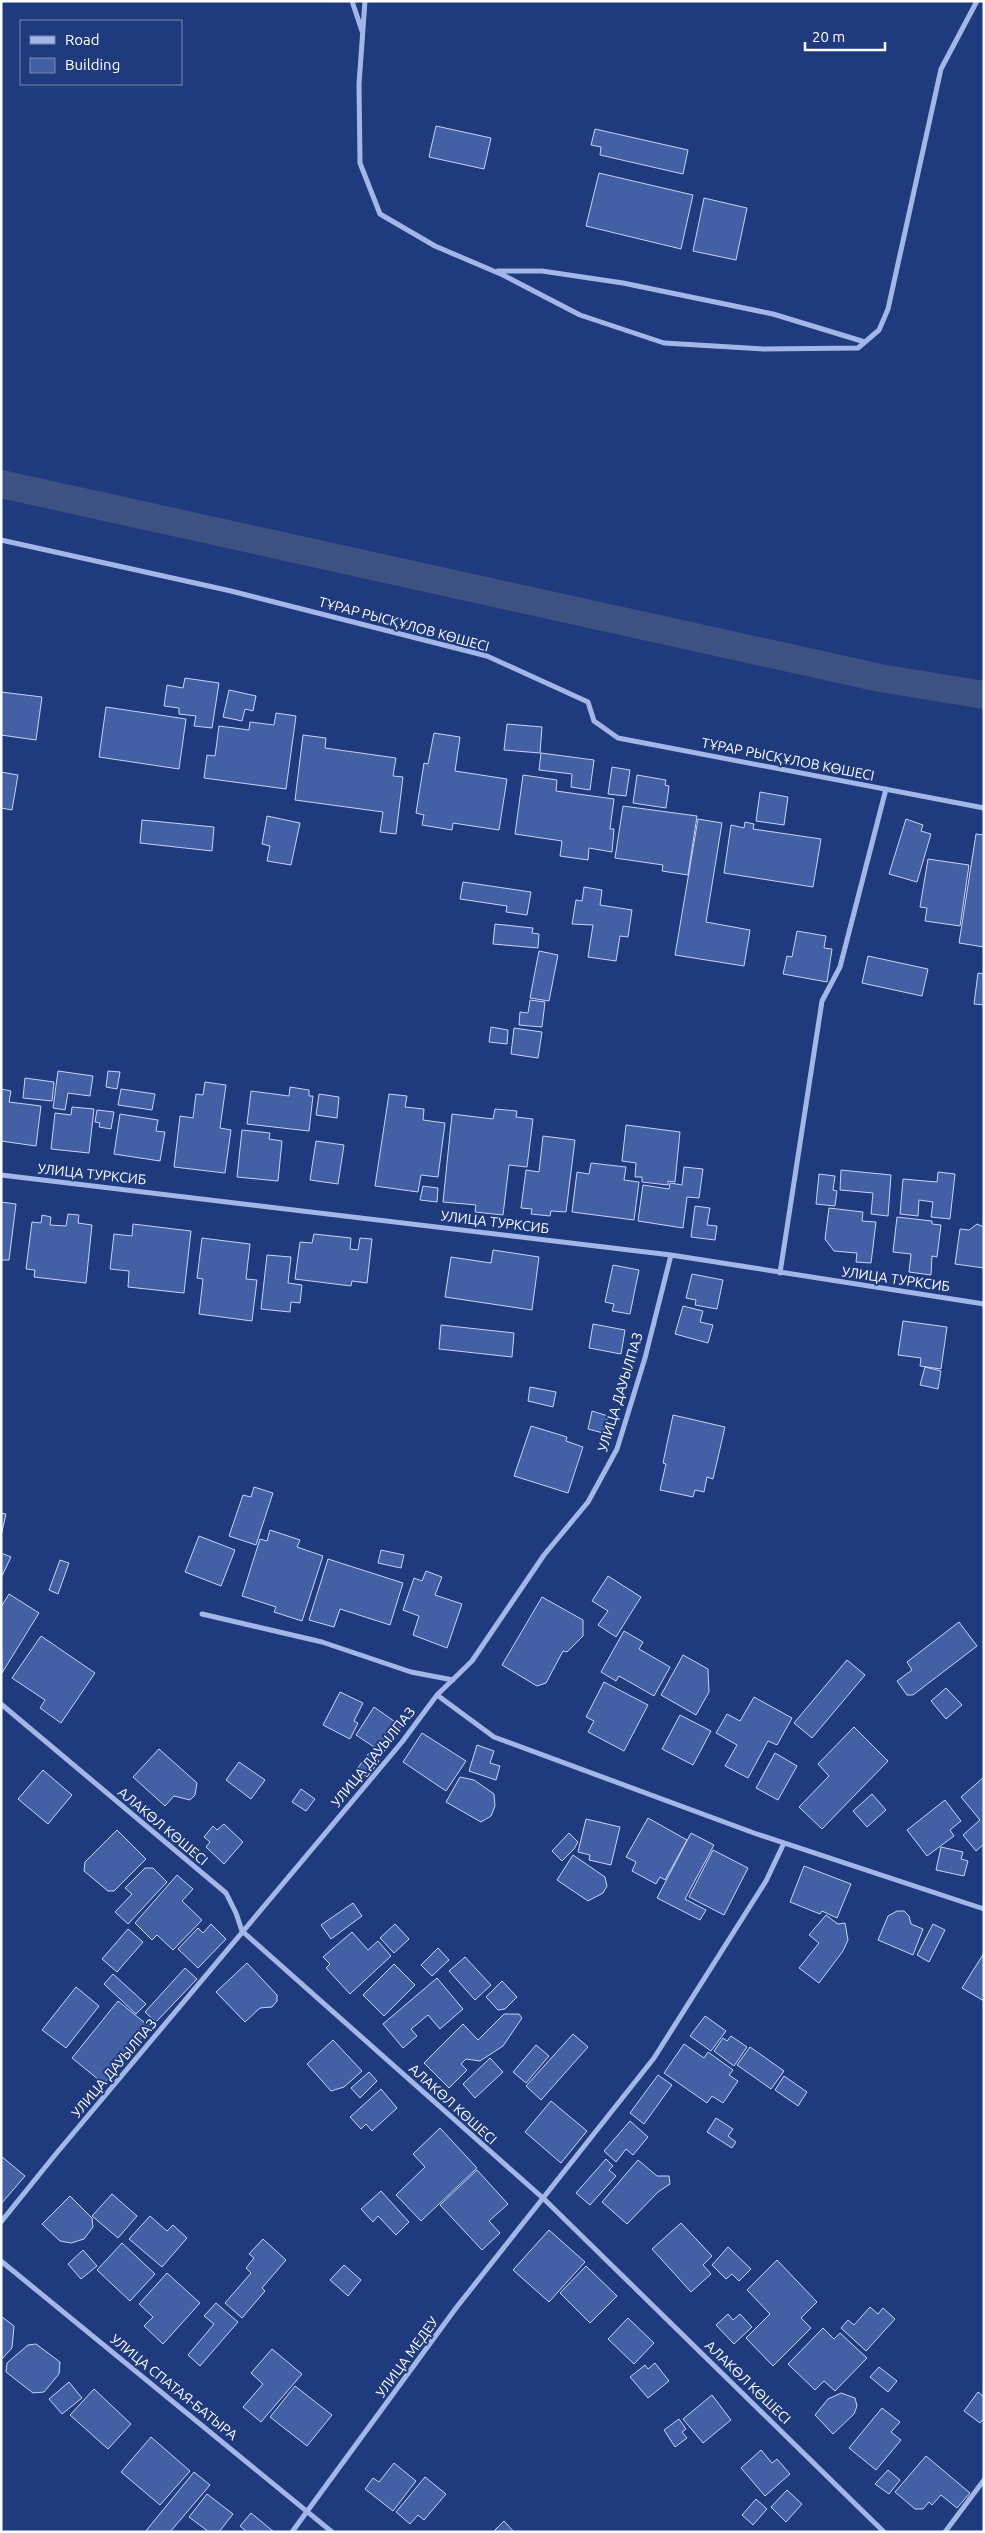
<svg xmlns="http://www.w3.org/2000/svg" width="985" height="2533" viewBox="0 0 985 2533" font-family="Ubuntu,sans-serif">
	<rect width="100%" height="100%" fill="#1f3a7d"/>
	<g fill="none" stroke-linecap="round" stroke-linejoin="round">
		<path stroke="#3d5183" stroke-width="28" d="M1,484L880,678L984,695"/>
	</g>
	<path fill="#4460a5" stroke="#c6d4f6" d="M436,126L491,138L484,169L429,157Z
		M595,129L688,150L683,174L600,155L601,147L591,145Z
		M599,173L693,195L681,249L586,226Z
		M704,198L747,208L736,260L693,251Z
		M185,678L219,683L212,728L194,726L196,716L179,714V708L164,706L167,685L183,688Z
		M229,690L256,696L253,711L245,709L242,721L223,717Z
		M1,692L42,697L36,740L1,735Z
		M106,707L186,719L179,769L99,757Z
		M276,713L296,716L286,789L204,778L207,755L215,756L219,726L249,730L250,722L274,725Z
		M507,724L542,727L540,753L504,750Z
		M434,733L460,737L455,771L507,779L499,830L453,823L452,830L422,825L424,815L416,813L424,763L428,764Z
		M303,735L326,738L325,748L396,758L393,776L403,777L396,834L380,832L383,812L295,800Z
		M541,753L594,760L590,790L571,787L572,774L539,770Z
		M612,767L630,770L626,796L608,794Z
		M1,772L18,775L12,810L1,808Z
		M523,775L557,780L556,791L614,799L610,829H614L612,852L589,848L588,860L560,856L562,841L515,834Z
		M637,775L666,780L665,785L669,786L666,808L633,803Z
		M760,792L788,797L784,825L756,821Z
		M623,806L697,816L688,875L662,871L663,865L615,858Z
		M267,816L300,823L291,865L267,861L270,846L262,844Z
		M698,819L722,823L706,922L750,930L744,966L675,955Z
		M906,819L923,825L921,831L931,834L917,882L889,874Z
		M142,820L214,827L212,851L140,843Z
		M745,822L754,824L753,829L821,839L813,887L724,873L731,825L744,828Z
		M976,834L984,835V947L959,943Z
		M928,859L969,865L960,926L925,921L927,908L920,907Z
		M463,882L531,892L527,915L506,912L507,906L460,899Z
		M584,887L602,890L600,905L632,910L628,937L620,936L616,961L588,957L593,925L572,924L576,900L582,901Z
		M495,924L533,928L532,933L539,934L538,948L493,944Z
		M797,931L826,936L824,948L832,949L827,982L783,974L787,956L792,957Z
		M539,951L558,955L549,1001L530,998Z
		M868,956L928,969L922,996L862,983Z
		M978,973L984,974V1005L974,1004Z
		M530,1000L545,1002L542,1027L519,1025L520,1012L528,1013Z
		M491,1027L508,1030L507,1044L489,1042Z
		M514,1028L542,1032L538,1058L511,1054Z
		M58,1071L93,1076L90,1096L68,1093L65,1110L53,1108Z
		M108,1071L120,1072L117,1089L106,1087Z
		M25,1078L54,1082L52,1101L23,1098Z
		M205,1082L226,1085L220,1128L231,1130L225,1173L174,1167L180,1116L193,1118L196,1094L203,1095Z
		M290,1087L309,1090V1096H313L309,1131L247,1124L251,1091L289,1096Z
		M1,1089L11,1091L9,1102L41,1106L36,1146L1,1141Z
		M121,1089L155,1094L152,1110L118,1105Z
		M319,1094L339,1097L337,1118L316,1115Z
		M389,1094L407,1096L405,1107L424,1109L423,1120L445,1123L438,1177L421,1175L418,1192L375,1186Z
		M72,1107L94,1109L89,1153L51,1149L55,1113L71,1115Z
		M495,1109L517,1111L516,1117L533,1119L527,1167L509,1165L503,1215L475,1212L476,1205L443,1202L452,1114L493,1119Z
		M97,1110L114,1112L111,1129L99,1127L100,1123L95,1122Z
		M120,1114L158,1120L156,1131L165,1132L160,1161L114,1154Z
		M626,1125L680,1132L675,1182L668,1181V1185L642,1182V1177H635L636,1163L622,1161Z
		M242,1130L270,1133L269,1139L282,1141L278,1181L237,1177Z
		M543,1136L575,1140L566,1212L551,1211L550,1216L531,1214L532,1209L521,1208L526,1170L539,1172Z
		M316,1141L344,1145L338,1184L310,1180Z
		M591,1163L626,1167L624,1180L639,1182L634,1220L572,1212L577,1172L589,1174Z
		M684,1167L703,1169L699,1198L687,1197L683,1228L638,1221L643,1185L669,1189L670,1183L682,1185Z
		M841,1170L891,1175L888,1216L871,1214L873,1193L840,1190Z
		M938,1172L955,1174L950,1219L931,1217L933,1202L919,1200L918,1216L900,1214L903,1179L937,1182Z
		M819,1174L835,1176L833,1190L837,1191L835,1206L816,1204Z
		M423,1186L438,1188L437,1202L420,1200Z
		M1,1202L16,1204L9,1260H1Z
		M695,1206L710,1208L707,1225L717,1226L715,1240L691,1237Z
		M829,1208L863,1212L862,1221L876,1222L871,1263L856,1262L857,1253L834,1251L825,1239Z
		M68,1214L79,1215L78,1223L92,1225L86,1283L34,1277L35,1270L26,1269L32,1222L41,1223L42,1215L51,1217L50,1225L66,1226Z
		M897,1217L932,1221V1224L941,1225L937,1257L932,1256L931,1275L909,1272L911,1254L893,1252Z
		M133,1224L191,1231L184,1293L128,1287L129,1271L110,1269L114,1234L132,1236Z
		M977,1224L984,1227V1268L955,1264L960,1229L969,1230Z
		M314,1234L351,1238L350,1249L358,1250L360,1238L372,1239L367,1283L352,1281L351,1286L295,1279L300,1242L312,1243Z
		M202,1238L250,1244L246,1279L257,1280L252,1321L199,1314L203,1279L197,1278Z
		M493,1250L539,1257L532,1310L445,1297L451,1257L491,1263Z
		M267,1255L291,1257L288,1283L302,1285L300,1303L291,1302L290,1312L261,1309Z
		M613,1265L639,1270L630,1314L612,1311L614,1304L605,1302Z
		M692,1274L723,1280L717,1309L695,1305L696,1300L686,1298Z
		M683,1306L703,1311L700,1322L713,1325L708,1343L675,1334Z
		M903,1321L947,1327L941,1369L920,1366L921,1358L898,1355Z
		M593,1324L625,1330L621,1354L589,1348Z
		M441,1325L514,1333L512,1357L439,1349Z
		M925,1367L941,1371L938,1389L920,1385Z
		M530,1387L556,1392L553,1407L528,1401Z
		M592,1411L608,1416L603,1433L588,1429Z
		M673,1415L725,1427L713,1479L707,1477L704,1492L695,1490L693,1497L660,1490L666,1464L663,1463Z
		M531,1426L567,1437L566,1441L583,1447L568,1493L514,1476Z
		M254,1487L273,1493L256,1545L229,1536L243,1495L251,1497Z
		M1,1513L6,1514L1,1536Z
		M270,1530L300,1540L297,1547L323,1556L302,1621L274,1612L276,1607L242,1596L260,1539L267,1541Z
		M199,1536L235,1550L221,1586L185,1572Z
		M381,1550L404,1555L401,1568L378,1563Z
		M1,1553L11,1557L1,1578Z
		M328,1559L403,1583L390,1625L340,1609L334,1627L309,1620Z
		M60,1560L69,1563L58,1594L49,1590Z
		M426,1571L442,1577L435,1595L462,1604L447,1648L413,1635L419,1616L403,1610L414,1578L422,1581Z
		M608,1576L641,1597L616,1637L598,1625L608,1611L592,1601Z
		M9,1594L39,1613L2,1673L1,1607Z
		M542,1597L583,1620V1636L567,1652L563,1651L546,1683L537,1686L502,1665Z
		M959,1622L977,1646L913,1695H907L897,1681L912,1670L907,1662Z
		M624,1631L643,1642L639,1649L670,1667L654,1696L619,1676L616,1681L601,1672Z
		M41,1636L95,1673L61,1723L40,1708L45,1700L12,1678Z
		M683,1655L708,1669L709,1692L696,1715L661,1695Z
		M847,1660L865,1675L812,1738L794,1723Z
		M604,1682L648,1705L624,1751L588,1732L594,1721L586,1717Z
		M946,1688L962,1705L946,1719L931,1701Z
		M340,1692L363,1703L354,1721L358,1723L350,1739L323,1725Z
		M754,1697L792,1718L777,1745L768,1741L748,1778L725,1766L737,1745L716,1733L727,1714L740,1721Z
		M374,1707L401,1726L383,1753L356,1735Z
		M680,1715L711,1731L693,1765L662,1749Z
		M854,1727L888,1761L822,1829L799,1807L829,1776L818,1764Z
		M422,1733L466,1761L446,1791L403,1762Z
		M477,1745L494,1751L490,1763L500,1766L496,1780L469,1771Z
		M159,1749L197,1783L195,1795L190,1800L174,1796L165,1806L133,1777Z
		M369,1753L379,1761L367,1777L357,1769Z
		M775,1753L797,1766L778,1800L756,1788Z
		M239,1762L265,1780L251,1799L226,1780Z
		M43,1770L72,1795L48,1824L18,1799Z
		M460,1777L474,1780L494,1794L495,1806L491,1816L481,1822L446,1802Z
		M984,1777V1844L976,1851L963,1835L980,1820L961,1797Z
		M301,1789L315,1799L306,1811L292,1802Z
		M872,1794L886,1810L867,1827L853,1811Z
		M945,1800L961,1821L950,1830L954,1836L927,1856L907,1830Z
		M648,1818L687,1840L665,1880L660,1877L656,1884L632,1871L636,1862L626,1857Z
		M586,1819L620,1827L611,1865L589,1860L590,1855L578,1852Z
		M224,1824L243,1842L224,1864L206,1847L210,1842L204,1837L213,1826L217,1830Z
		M117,1830L146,1859L114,1891H108L84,1871L85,1862Z
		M569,1833L578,1842L574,1849L562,1861L552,1851Z
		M691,1833L714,1845L685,1899L706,1910L700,1920L657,1898Z
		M941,1847L963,1852L961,1859L968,1861L964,1876L936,1870Z
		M713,1850L748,1868L724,1915L689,1897Z
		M573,1855L605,1877L607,1886L603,1893L588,1901L557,1880Z
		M804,1866L851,1884L837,1918L822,1911L820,1914L790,1902Z
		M145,1868H153L167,1882L128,1924L115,1912L132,1894L125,1888Z
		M177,1875L193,1889L182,1901L202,1920L173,1950L157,1935L152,1940L135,1923Z
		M353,1903L362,1916L331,1939L321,1925Z
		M897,1911H904L909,1916L911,1924L923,1929L913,1955L878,1940L888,1916Z
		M826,1915L838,1924L845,1923L848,1940L843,1951L819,1983L799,1968L819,1943L809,1935Z
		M211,1924L226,1939L198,1968L178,1949L198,1928L203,1933Z
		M395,1924L409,1939L394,1953L380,1938Z
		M933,1924L945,1930L929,1962L917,1955Z
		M128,1929L143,1942L117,1972L102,1959Z
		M352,1932L368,1950L378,1941L391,1956L350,1994L326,1968L330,1964L323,1957Z
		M438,1948L449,1960L432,1976L421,1965Z
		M984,1953V2001L962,1988Z
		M465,1957L491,1985L475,2000L449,1971Z
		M247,1963L277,1995V2001L272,2007L260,2008L245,2022L216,1992Z
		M394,1964L415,1985L384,2016L363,1995Z
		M185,1968L197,1979L156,2022L145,2012Z
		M113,1974L146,2004L136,2014L104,1984Z
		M437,1978L463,2009L440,2029L428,2015L411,2029L417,2036L403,2048L383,2024Z
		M502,1981L517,1997L505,2009L498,2010L486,1997Z
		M76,1987L99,2006L66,2048L42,2030Z
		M118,2001L150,2027L104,2084L72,2058Z
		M504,2014H519L522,2018L503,2046L480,2061L466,2059L461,2064L467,2070L449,2088L424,2063L463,2024L478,2040Z
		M705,2016L726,2031L711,2051L690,2036Z
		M573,2034L588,2047L541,2100L526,2086Z
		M731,2036L747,2047L734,2066L714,2051L723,2038L727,2041Z
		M333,2040L362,2071L344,2087L331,2091L307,2064Z
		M684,2044L704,2058L708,2052L733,2070L729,2075L738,2081L723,2103L712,2096L707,2103L664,2073Z
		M536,2045L549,2056L526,2083L513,2072Z
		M750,2047L784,2071L771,2089L737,2065Z
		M490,2058L503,2072L475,2098L463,2084Z
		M369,2072L377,2081L360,2098L351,2088Z
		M658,2075L672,2085L644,2124L630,2113Z
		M784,2076L807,2092L798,2106L775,2090Z
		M381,2089L397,2108L372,2131L366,2124L361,2129L350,2117Z
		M551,2101L587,2131L561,2163L525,2132Z
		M716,2118L733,2129L728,2136L736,2142L732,2148L707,2132Z
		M630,2121L648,2137L633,2155L626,2149L616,2162L604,2151Z
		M440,2128L477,2168L421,2221L396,2195L425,2167L413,2154Z
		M1,2156L25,2176L1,2204Z
		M606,2159L613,2166L609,2170L616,2176L590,2205L576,2193Z
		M638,2160L657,2176H669L670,2184L658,2192L627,2224L602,2202Z
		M477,2170L508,2204L489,2221L500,2233L482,2250L440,2205Z
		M381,2191L409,2222L396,2235L378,2216L373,2222L361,2209Z
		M112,2194L137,2216L118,2238L92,2216Z
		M70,2196L92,2218L93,2227L84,2239L71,2243L60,2241L42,2224Z
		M150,2216L167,2231L173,2225L187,2238L162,2267L129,2239Z
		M681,2223L712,2256L703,2265L711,2274L691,2292L652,2249Z
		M549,2230L585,2262L549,2302L513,2270Z
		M263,2239L286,2260L262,2288L265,2291L242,2318L225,2303L251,2273L246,2268L254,2258L249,2254Z
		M122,2243L155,2274L130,2301L97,2270Z
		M728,2247L751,2269L739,2281L732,2274L726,2279L712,2265Z
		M83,2250L97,2266L81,2279L68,2264Z
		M777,2260L817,2302L801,2318L811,2328L773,2366L746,2338L770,2314L747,2290Z
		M344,2265L361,2280L348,2296L330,2280Z
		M586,2266L617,2296L590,2323L560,2293Z
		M167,2273L200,2303L163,2344L144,2326L153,2317L139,2304Z
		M216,2303L238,2322L200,2366L188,2355L214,2324L204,2316Z
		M870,2307L878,2314L883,2308L895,2319L866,2351L841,2328L848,2320L854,2325Z
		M728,2314L733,2320L740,2314L752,2327L734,2344L716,2325Z
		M1,2316L14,2326L12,2348L1,2360Z
		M628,2318L654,2343L634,2364L608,2339Z
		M823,2328L834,2339L840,2333L867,2358L835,2391L824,2381L815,2390L788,2364Z
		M36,2344L60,2362L59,2374L44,2392L33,2393L6,2372L7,2363L28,2345Z
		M272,2349L302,2374L261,2422L243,2407L263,2384L251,2373Z
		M655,2363L669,2381L648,2398L630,2377L645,2365L648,2369Z
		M879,2367L897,2381L888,2392L870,2377Z
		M69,2382L82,2398L62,2414L49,2399Z
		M295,2386L332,2415L307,2446L270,2417Z
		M94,2389L131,2424L108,2449L70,2415Z
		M978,2392L984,2397V2418L980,2423L964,2411Z
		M841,2393L855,2398L857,2406L854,2414L833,2434L815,2415L828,2399Z
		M712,2395L731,2420L703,2443L683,2419Z
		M882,2408L900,2422L891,2432L901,2440L876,2470L849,2448Z
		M679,2419L686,2429L682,2432L687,2438L675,2447L664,2430Z
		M151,2437L190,2471L160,2505L121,2472Z
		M761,2450L772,2463L777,2459L790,2474L765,2496L741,2468Z
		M926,2456L970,2493L957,2508L941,2495L932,2505L929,2502L923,2509H915L895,2492Z
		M394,2463L416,2481L393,2511L365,2489L373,2478L379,2482Z
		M888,2470L900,2480L889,2494L875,2484Z
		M194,2472L210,2485L170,2532H145Z
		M425,2477L446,2494L424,2520L418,2515L410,2524L396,2512Z
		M787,2490L802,2504L786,2522L771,2507Z
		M207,2494L233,2514L219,2532H209L189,2517Z
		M756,2499L767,2509L753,2525L742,2515Z
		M251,2513L274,2532H247L240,2526Z
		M504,2521L514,2532H493Z"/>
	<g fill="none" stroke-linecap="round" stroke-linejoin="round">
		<path stroke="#a2b7e7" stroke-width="5" d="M352,1L362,31
			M365,1L359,84L360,163L380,214L435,246L503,275L580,315L664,343L764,349L858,348L879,330L888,309L941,69L977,1
			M498,271H542L623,283L773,314L865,342
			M1,540L231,591L487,656L588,702L594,721L618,738L984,808
			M1,1175L671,1255L984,1304
			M780,1273L822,1001L840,967L886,789
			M202,1614L322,1642L411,1672L453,1680
			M437,1695L494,1737L754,1833L984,1909
			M1,1704L226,1893L236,1913L242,1931L544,2199L884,2532
			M1,2222L55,2155L402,1742L437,1695L472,1661L544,1555L588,1502L617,1449L645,1358L671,1255
			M1,2261L332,2532
			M292,2532L456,2308L654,2058L766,1881L784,1843
			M945,2532L984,2480"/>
	</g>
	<g text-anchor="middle" stroke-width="4" stroke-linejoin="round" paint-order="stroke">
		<g font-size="14" fill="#fff" stroke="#1f3a7d">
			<text transform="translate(404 624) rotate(15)" y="5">ТҰРАР РЫСҚҰЛОВ КӨШЕСІ</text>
			<text transform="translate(788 759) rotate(11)" y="5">ТҰРАР РЫСҚҰЛОВ КӨШЕСІ</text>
			<text transform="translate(92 1174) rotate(6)" y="5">УЛИЦА ТУРКСИБ</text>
			<text transform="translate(495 1222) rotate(7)" y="5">УЛИЦА ТУРКСИБ</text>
			<text transform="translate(896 1279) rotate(8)" y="5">УЛИЦА ТУРКСИБ</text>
			<text transform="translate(620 1392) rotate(-73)" y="5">УЛИЦА ДАУЫЛПАЗ</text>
			<text transform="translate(373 1757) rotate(-51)" y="5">УЛИЦА ДАУЫЛПАЗ</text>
			<text transform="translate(163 1826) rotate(40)" y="5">АЛАКӨЛ КӨШЕСІ</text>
			<text transform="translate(114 2068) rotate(-50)" y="5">УЛИЦА ДАУЫЛПАЗ</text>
			<text transform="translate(453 2104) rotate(42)" y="5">АЛАКӨЛ КӨШЕСІ</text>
			<text transform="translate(407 2357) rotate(-54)" y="5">УЛИЦА МЕДЕУ</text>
			<text transform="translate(748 2382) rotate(44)" y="5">АЛАКӨЛ КӨШЕСІ</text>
			<text transform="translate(174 2387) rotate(39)" y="5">УЛИЦА СПАТАЯ-БАТЫРА</text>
		</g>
	</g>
	<rect width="985" height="2533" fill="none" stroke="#ffffff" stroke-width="5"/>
	<rect x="20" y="20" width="162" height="65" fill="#1f3a7d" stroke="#7989b1"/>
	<rect x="30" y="36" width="25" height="8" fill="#a2b7e7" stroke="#7989b1"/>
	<text x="65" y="45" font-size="15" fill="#ffffff">Road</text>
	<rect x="30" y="58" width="25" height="15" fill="#4460a5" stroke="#7989b1"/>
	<text x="65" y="70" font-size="15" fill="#ffffff">Building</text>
	<path d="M805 42v8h80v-8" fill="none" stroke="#ffffff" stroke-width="2.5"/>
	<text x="812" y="42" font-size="15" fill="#ffffff" stroke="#1f3a7d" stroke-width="4" paint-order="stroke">20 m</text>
</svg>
